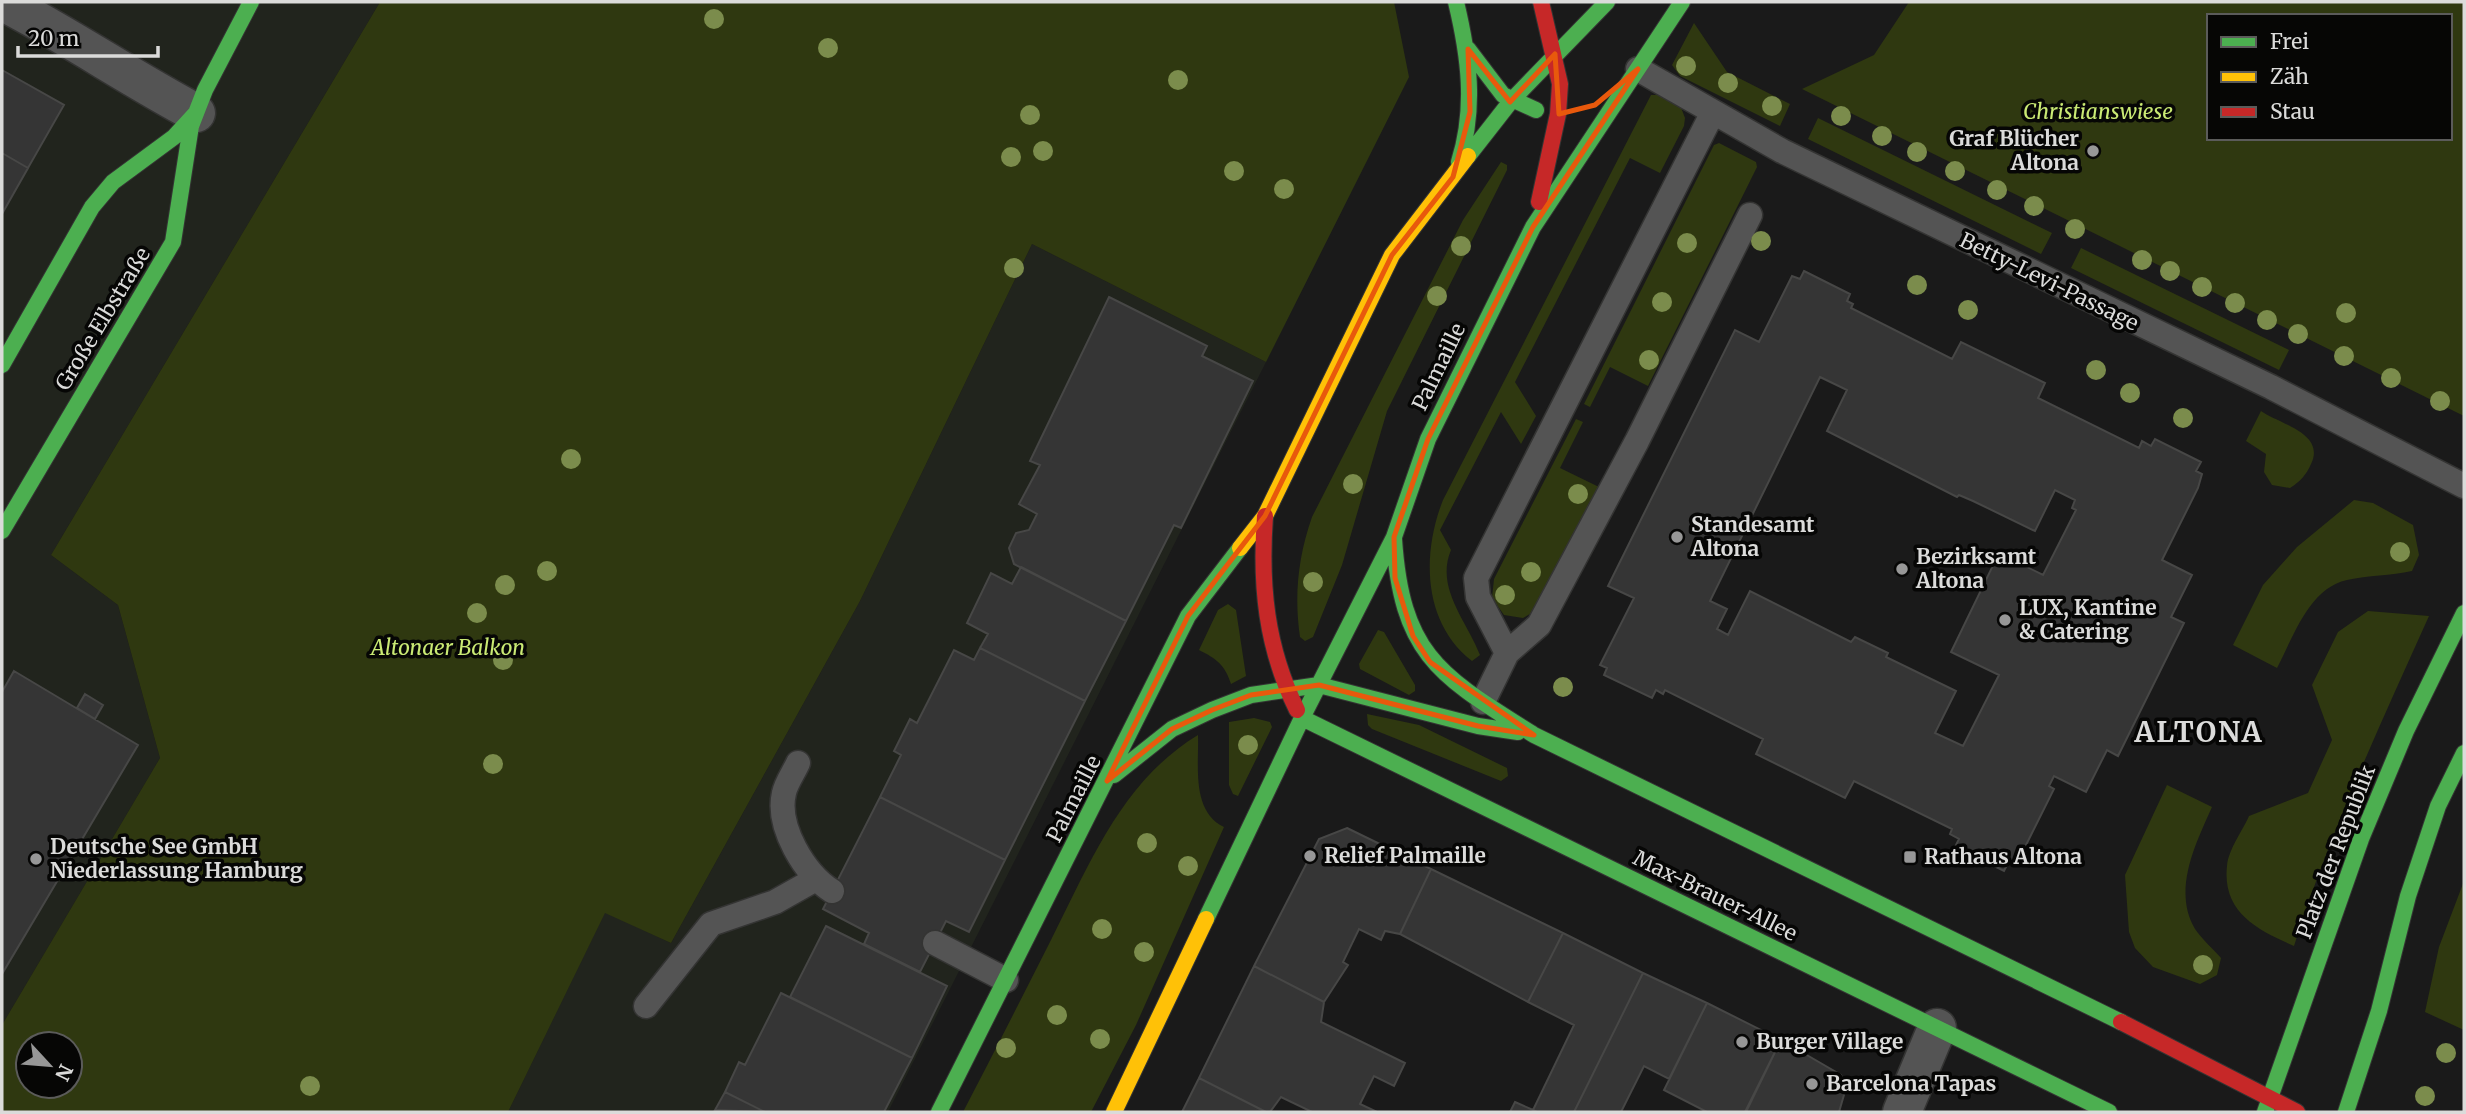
<svg xmlns="http://www.w3.org/2000/svg" width="2466" height="1114" viewBox="0 0 2466 1114" font-family="Merriweather,serif">
	<rect width="100%" height="100%" fill="#1a1a1a"/>
	<path fill="#21241d" d="M2,2H380L51,555L118,605L160,758L2,1025Z
		M1032,244L1266,362L888,1112H508L605,912L671,943L860,601Z"/>
	<path fill="#2f3810" fill-rule="evenodd" d="M380,2H1394L1409,77L1266,362L1032,244L860,601L671,943L605,913L508,1112H2V1025L160,758L118,605L51,555ZM28,1044H70V1086H28Z
		M1909,2H2464V416L1802,89L1874,55ZM2209,16H2450V138H2209Z
		M1694,23L1727,72L1790,104L1780,126L1680,76L1672,65Z
		M1651,95H1659L1680,105L1685,118L1684,126L1660,173L1630,158L1515,382L1536,416L1521,444L1501,412L1440,530L1451,550C1435,588 1467,621 1480,655L1472,661C1422,622 1422,553 1443,500Z
		M1818,118L2052,233L2041,254L1808,139Z
		M1719,143L1756,162L1757,167L1648,386L1610,367L1590,407L1584,404L1714,145Z
		M1501,162L1507,165V170L1387,411L1342,565L1313,637L1305,641L1300,637C1294,596 1298,557 1312,517L1463,220Z
		M2081,248L2289,350L2279,370L2071,268Z
		M2261,411C2279,424 2326,433 2311,464C2306,475 2301,481 2290,488L2272,485L2264,472L2266,454L2246,441Z
		M1576,419L1583,422L1560,468L1599,487L1533,612L1523,618L1504,615L1492,598L1494,579Z
		M2354,500L2373,503L2413,525L2419,555L2412,571C2391,576 2368,575 2347,580C2309,588 2293,638 2277,668L2233,645L2263,585L2297,547Z
		M1228,604L1236,610L1246,676L1231,684C1225,665 1217,659 1199,650L1218,610Z
		M2368,611L2429,616C2380,725 2330,832 2294,946C2258,930 2222,913 2227,866C2228,850 2243,830 2249,816L2308,793L2332,740L2312,685L2338,632Z
		M1378,630L1384,632L1415,685V691L1409,695L1360,669L1359,664Z
		M1367,714L1419,725L1507,768L1508,776L1501,781L1372,729L1368,725Z
		M1254,718L1270,722L1272,727L1238,796L1233,794L1229,785V722Z
		M1198,735C1199,765 1191,811 1224,827L1136,1025L1091,1112H963C993,1055 1022,997 1051,940C1090,863 1122,781 1198,735Z
		M2167,785L2212,807C2196,843 2172,890 2195,929C2202,939 2213,949 2221,958L2217,975L2200,984L2153,967L2135,948L2129,932L2125,875Z
		M2464,881V1030L2425,1012L2439,947Z"/>
	<path fill="#353535" stroke="#474746" stroke-width="2" fill-rule="evenodd" d="M2,70L64,105L28,168L2,153Z
		M2,153L28,168L2,214Z
		M1804,271L1850,294L1847,301L1853,304L1851,308L1952,359L1961,342L2045,383L2038,398L2139,448L2142,441L2151,446L2155,439L2201,462L2196,471L2202,474L2198,488L2162,560L2192,575L2171,617L2184,623L2118,756L2107,750L2086,792L2054,776L2049,786L2054,789L2016,865L2009,861L2004,871L1955,847L1959,839L1950,834L1952,829L1854,781L1845,798L1756,754L1763,739L1665,690L1663,694L1656,690L1652,698L1604,675L1607,668L1600,665L1634,598L1608,586L1735,330L1759,342L1792,276L1800,279ZM1820,377L1847,390L1827,431L1957,497L1959,495L1973,501L2035,531L2055,490L2075,500L2072,508L2076,510L2043,575L1999,553L1951,652L1999,675L1963,746L1935,733L1956,691L1886,657L1888,653L1855,637L1851,642L1750,591L1728,635L1717,629L1727,609L1710,601Z
		M1109,297L1207,346L1202,356L1253,381L1181,528L1174,525L1126,621L1014,564L1009,548L1016,533L1029,530L1037,514L1019,504L1040,465L1030,461Z
		M1021,567L1126,621L1085,701L980,648L988,634L967,623L991,573L1012,584Z
		M980,648L1085,701L1005,860L880,797L901,755L894,751L910,719L917,723L954,650L974,660Z
		M14,671L138,745L2,974V692Z
		M85,694L103,705L95,719L77,708Z
		M880,797L1005,860L969,932L946,921L920,972L864,944L869,933L823,909Z
		M1347,828L1431,869L1400,934L1385,931L1381,940L1359,929L1343,962L1348,965L1324,1002L1254,966L1319,839Z
		M1431,869L1563,933L1528,1002L1400,934Z
		M826,926L947,986L912,1058L790,997Z
		M1563,933L1643,973L1574,1112H1537L1533,1110L1574,1025L1528,1002Z
		M1254,966L1324,1002L1321,1022L1405,1063L1394,1086L1374,1076L1360,1104L1377,1112H1312L1281,1097L1270,1112H1266L1199,1078Z
		M1643,973L1707,1003L1669,1079L1644,1066L1621,1112H1574Z
		M781,993L912,1058L884,1112H765L725,1092L739,1062L745,1065Z
		M1707,1003L1781,1040L1745,1112H1707L1664,1090Z
		M1781,1040L1841,1075L1846,1088L1839,1112H1746Z
		M1199,1078L1266,1112H1182Z
		M725,1092L765,1112L715,1110Z
		M1515,1102L1533,1110L1537,1112H1510Z"/>
	<g fill="none" stroke-linecap="round" stroke-linejoin="round">
		<defs>
			<path id="lane" d="M1638,69L1782,151L2271,387L2464,486
				M1507,653L1539,625L1637,441L1750,215
				M1483,702L1507,653L1478,597L1476,578L1712,114
				M798,763C794,772 786,783 784,793C776,827 805,874 832,891
				M935,943L1006,980
				M646,1006L711,924L775,902L814,880"/>
			<path id="street" d="M3,2C69,36 130,78 196,113
				M1902,1112L1937,1028"/>
			<path id="fast" d="M1456,2C1469,56 1476,108 1459,162
				M1468,49L1503,95L1536,110
				M1468,156L1511,101L1607,2
				M2,365L92,207L113,182L174,137L196,113
				M2,531L173,242L191,126L205,90L251,2
				M1394,539C1402,657 1441,676 1534,735L2121,1022
				M1302,718L2109,1112
				M1114,775L1172,729L1212,710L1251,695L1319,685L1478,726L1518,732
				M1206,919L1302,718L1394,537L1428,439L1533,227L1682,2
				M939,1112L1188,616L1240,548
				M2265,1112L2361,839L2406,731L2464,613
				M2346,1112L2379,1011L2408,896L2438,806L2464,753"/>
			<path id="slow" d="M1240,548L1265,516L1392,255L1468,156
				M1114,1112L1206,919"/>
			<path id="jam" d="M1539,202L1558,114L1560,84L1541,2
				M1265,516C1260,585 1266,647 1297,710
				M2121,1022L2297,1112"/>
		</defs>
		<use href="#lane" stroke="#343433" stroke-width="27"/>
		<use href="#street" stroke="#343433" stroke-width="41"/>
		<use href="#fast" stroke="#343433" stroke-width="18"/>
		<use href="#slow" stroke="#343433" stroke-width="18"/>
		<use href="#jam" stroke="#343433" stroke-width="18"/>
		<use href="#lane" stroke="#545454" stroke-width="24"/>
		<use href="#street" stroke="#545454" stroke-width="38"/>
		<use href="#fast" stroke="#4caf50" stroke-width="16"/>
		<use href="#slow" stroke="#ffc107" stroke-width="16"/>
		<use href="#jam" stroke="#c62828" stroke-width="16"/>
	</g>
	<g fill="#7b8c4c">
		<circle cx="714" cy="19" r="10"/>
		<circle cx="828" cy="48" r="10"/>
		<circle cx="1686" cy="66" r="10"/>
		<circle cx="1178" cy="80" r="10"/>
		<circle cx="1728" cy="83" r="10"/>
		<circle cx="1772" cy="106" r="10"/>
		<circle cx="1030" cy="115" r="10"/>
		<circle cx="1841" cy="116" r="10"/>
		<circle cx="1882" cy="136" r="10"/>
		<circle cx="1043" cy="151" r="10"/>
		<circle cx="1917" cy="152" r="10"/>
		<circle cx="1011" cy="157" r="10"/>
		<circle cx="1234" cy="171" r="10"/>
		<circle cx="1955" cy="171" r="10"/>
		<circle cx="1284" cy="189" r="10"/>
		<circle cx="1997" cy="190" r="10"/>
		<circle cx="2034" cy="206" r="10"/>
		<circle cx="2075" cy="229" r="10"/>
		<circle cx="1761" cy="241" r="10"/>
		<circle cx="1687" cy="243" r="10"/>
		<circle cx="1461" cy="246" r="10"/>
		<circle cx="2142" cy="260" r="10"/>
		<circle cx="1014" cy="268" r="10"/>
		<circle cx="2170" cy="271" r="10"/>
		<circle cx="1917" cy="285" r="10"/>
		<circle cx="2202" cy="287" r="10"/>
		<circle cx="1437" cy="296" r="10"/>
		<circle cx="1662" cy="302" r="10"/>
		<circle cx="2235" cy="303" r="10"/>
		<circle cx="1968" cy="310" r="10"/>
		<circle cx="2346" cy="313" r="10"/>
		<circle cx="2267" cy="320" r="10"/>
		<circle cx="2298" cy="334" r="10"/>
		<circle cx="2344" cy="356" r="10"/>
		<circle cx="1649" cy="360" r="10"/>
		<circle cx="2096" cy="370" r="10"/>
		<circle cx="2391" cy="378" r="10"/>
		<circle cx="2130" cy="393" r="10"/>
		<circle cx="2440" cy="401" r="10"/>
		<circle cx="2183" cy="418" r="10"/>
		<circle cx="571" cy="459" r="10"/>
		<circle cx="1353" cy="484" r="10"/>
		<circle cx="1578" cy="494" r="10"/>
		<circle cx="2400" cy="552" r="10"/>
		<circle cx="547" cy="571" r="10"/>
		<circle cx="1531" cy="572" r="10"/>
		<circle cx="1313" cy="582" r="10"/>
		<circle cx="505" cy="585" r="10"/>
		<circle cx="1505" cy="595" r="10"/>
		<circle cx="477" cy="613" r="10"/>
		<circle cx="503" cy="660" r="10"/>
		<circle cx="1563" cy="687" r="10"/>
		<circle cx="1248" cy="745" r="10"/>
		<circle cx="493" cy="764" r="10"/>
		<circle cx="1147" cy="843" r="10"/>
		<circle cx="1188" cy="866" r="10"/>
		<circle cx="1102" cy="929" r="10"/>
		<circle cx="1144" cy="952" r="10"/>
		<circle cx="2203" cy="965" r="10"/>
		<circle cx="1057" cy="1015" r="10"/>
		<circle cx="1100" cy="1039" r="10"/>
		<circle cx="1006" cy="1048" r="10"/>
		<circle cx="2446" cy="1053" r="10"/>
		<circle cx="310" cy="1086" r="10"/>
		<circle cx="2425" cy="1096" r="10"/>
	</g>
	<path fill="none" stroke="#e8590c" stroke-width="5" stroke-linejoin="round" d="M1468,49L1510,102L1555,54L1559,114L1595,105L1638,69L1533,227L1428,439L1394,537L1395,578L1413,636L1430,662L1534,735L1478,726L1319,685L1251,695L1212,710L1172,729L1107,781L1188,616L1265,516L1392,255L1453,177L1470,112Z"/>
	<g fill="#979797" stroke="#060605" stroke-width="2.5">
		<circle cx="2093" cy="151" r="7"/>
		<circle cx="1677" cy="537" r="7"/>
		<circle cx="1902" cy="569" r="7"/>
		<circle cx="2005" cy="620" r="7"/>
		<circle cx="1310" cy="856" r="7"/>
		<rect x="1903" y="850" width="14" height="14" rx="3.5"/>
		<circle cx="36" cy="859" r="7"/>
		<circle cx="1742" cy="1042" r="7"/>
		<circle cx="1812" cy="1084" r="7"/>
	</g>
	<g text-anchor="middle" stroke-width="7" stroke-linejoin="round" paint-order="stroke">
		<g font-size="21" font-style="italic" fill="#caea74" stroke="#060605">
			<text x="2098" y="119">Christianswiese</text>
			<text x="448" y="655">Altonaer Balkon</text>
		</g>
		<g font-size="21" font-weight="bold" fill="#dbdbda" stroke="#060605" text-anchor="start">
			<text x="2079" y="146" text-anchor="end">Graf Blücher<tspan x="2079" dy="24">Altona</tspan></text>
			<text x="1691" y="532">Standesamt<tspan x="1691" dy="24">Altona</tspan></text>
			<text x="1916" y="564">Bezirksamt<tspan x="1916" dy="24">Altona</tspan></text>
			<text x="2019" y="615">LUX, Kantine<tspan x="2019" dy="24">&amp; Catering</tspan></text>
			<text x="50" y="854">Deutsche See GmbH<tspan x="50" dy="24">Niederlassung Hamburg</tspan></text>
			<text x="1324" y="863">Relief Palmaille</text>
			<text x="1924" y="864">Rathaus Altona</text>
			<text x="1756" y="1049">Burger Village</text>
			<text x="1826" y="1091">Barcelona Tapas</text>
		</g>
		<g font-size="21" fill="#dbdbda" stroke="#060605">
			<text transform="translate(2049 282) rotate(26)" y="7">Betty-Levi-Passage</text>
			<text transform="translate(103 319) rotate(-59)" y="7">Große Elbstraße</text>
			<text transform="translate(1439 367) rotate(-64)" y="7">Palmaille</text>
			<text transform="translate(1074 799) rotate(-63)" y="7">Palmaille</text>
			<text transform="translate(2336 852) rotate(-69)" y="7">Platz der Republik</text>
			<text transform="translate(1715 896) rotate(26)" y="7">Max-Brauer-Allee</text>
		</g>
		<g font-size="28" font-weight="bold" letter-spacing="2" fill="#dbdbda" stroke="#060605">
			<text x="2199" y="742">ALTONA</text>
		</g>
	</g>
	<rect width="2466" height="1114" fill="none" stroke="#dbdbda" stroke-width="7"/>
	<rect x="2207" y="14" width="245" height="126" fill="#060605" stroke="#5b5b5a" stroke-width="2"/>
	<rect x="2221" y="37" width="35" height="10" fill="#4caf50" stroke="#5b5b5a" stroke-width="2"/>
	<text x="2270" y="49" font-size="21" fill="#dbdbda">Frei</text>
	<rect x="2221" y="72" width="35" height="10" fill="#ffc107" stroke="#5b5b5a" stroke-width="2"/>
	<text x="2270" y="84" font-size="21" fill="#dbdbda">Zäh</text>
	<rect x="2221" y="107" width="35" height="10" fill="#c62828" stroke="#5b5b5a" stroke-width="2"/>
	<text x="2270" y="119" font-size="21" fill="#dbdbda">Stau</text>
	<g transform="translate(49 1065) rotate(116)"><circle r="33" fill="#060605" stroke="#5b5b5a" stroke-width="2"/>
	<path d="M0-5L12 26L0 18L-12 26Z" fill="#979797"/>
	<text y="-10" font-size="19" font-weight="bold" text-anchor="middle" fill="#dbdbda">N</text>
	</g>
	<path d="M18 46v10h140v-10" fill="none" stroke="#dbdbda" stroke-width="3.5"/>
	<text x="28" y="46" font-size="21" fill="#dbdbda" stroke="#060605" stroke-width="5" paint-order="stroke">20 m</text>
</svg>
